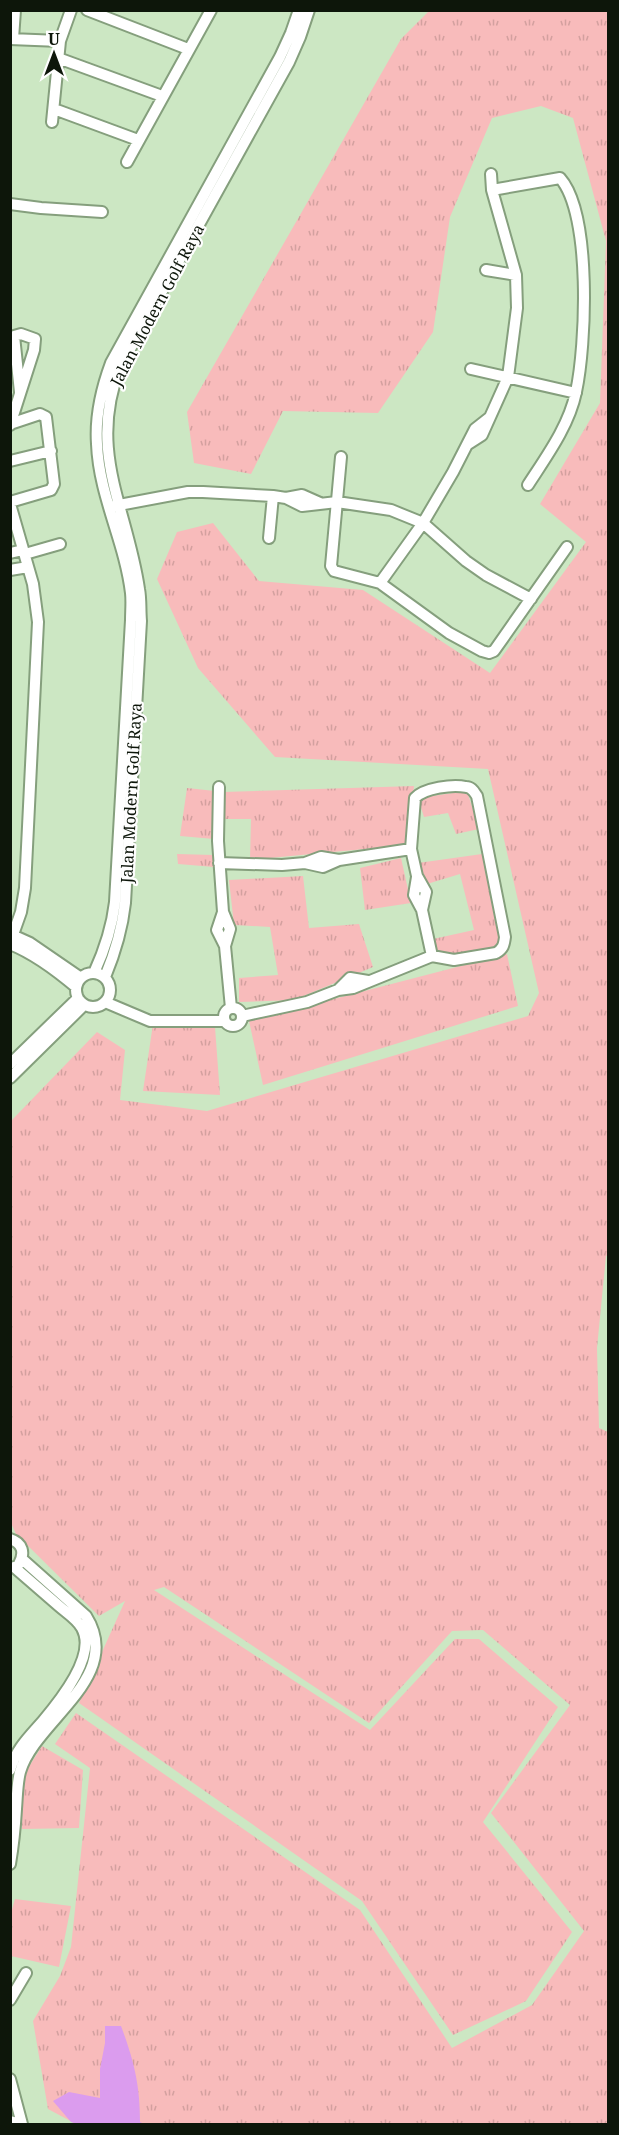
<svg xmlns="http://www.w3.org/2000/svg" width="619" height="2135" viewBox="0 0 619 2135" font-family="'Noto Serif',serif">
	<defs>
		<pattern id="grass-tufts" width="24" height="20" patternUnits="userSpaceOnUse" patternTransform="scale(1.5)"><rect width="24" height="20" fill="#f8bbbb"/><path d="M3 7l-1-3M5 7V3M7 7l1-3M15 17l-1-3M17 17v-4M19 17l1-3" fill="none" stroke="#d3a09f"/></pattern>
	</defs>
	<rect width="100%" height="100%" fill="#cce7c3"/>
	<path fill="url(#grass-tufts)" d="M429,11H608V1255L606,1256L597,1348L599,1428L608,1432V2124H76L48,2109L33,2021L60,1976L71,1947L90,1768L55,1744L76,1713L360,1910L452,2048L532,2005L584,1931L491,1813L570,1705L483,1630L452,1631L369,1723L164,1587L154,1590L370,1730L455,1639H479L558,1707L483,1822L572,1932L526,2001L453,2035L362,1901L79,1703L125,1601L99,1616L16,1534L11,1523V1121L97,1032L125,1050L120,1100L207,1111L528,1016L539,993L488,769L275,757L198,668L157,579L177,532L213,523L259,581L363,590L490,673L586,542L540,504L600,403L606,241L573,118L541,106L492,118L450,217L433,332L378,413L283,411L251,474L194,463L187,412L401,39Z
		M414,786L407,845L250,860L251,819H224L223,792Z
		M187,788L215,791L214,839L180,836Z
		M467,791L479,829L456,834L448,813L424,817L418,798Z
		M177,854L213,855L214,867L178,864Z
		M482,854L501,936L499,947L488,952L438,955L433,939L474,930L460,874L427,884L418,863Z
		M401,858L411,903L365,910L360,868Z
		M303,876L309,928L359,924L373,967L294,1000L239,1002V978L278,975L270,927L234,925L229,880Z
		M507,954L518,1006L263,1085L249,1021Z
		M153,1024L215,1027L220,1095L143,1091Z
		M42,1746L83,1770L79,1828L22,1829L23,1776Z
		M15,1899L71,1906L59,1967L11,1956V1913Z"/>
	<path fill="#db9cee" d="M105,2026H121C134,2061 140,2085 140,2122L144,2124H77L71,2122L53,2101L69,2092L100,2098V2069L105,2043Z"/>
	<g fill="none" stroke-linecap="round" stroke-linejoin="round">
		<defs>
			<path id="minor" d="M87,10L188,49
				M10,39L60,41
				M13,39L15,10
				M58,58L162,96
				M54,109L138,140
				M52,122L60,41L71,10
				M127,162L211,10
				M492,190L560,178C592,214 586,346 576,392C569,426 546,457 528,485
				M10,204L41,208L102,212
				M486,270L516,275
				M471,369L576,393
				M10,424L40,414L46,417L54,484L51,490L10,502
				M10,425L34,350L35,339L21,334L14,336L20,392
				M468,444L482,435L508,377L517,308L516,275L492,190L491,174
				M341,457L331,566L334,571L380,583L449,633L482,651L489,653L494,651L567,547
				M10,461L51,451
				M286,498L302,495L320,503
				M10,504L33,584L38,622L25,888L21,912L10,943
				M114,506L188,492H203L273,496L286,498L302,506L337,502L391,510L423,523L466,561L486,575L531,599
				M269,538L273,496
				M10,553L23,550
				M25,554L60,544
				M10,570L28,567
				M380,583L423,523L453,472L475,429L489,418
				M219,787L218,841L223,912L230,929L225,946
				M219,863L282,865L305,863L323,867L339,860
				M305,863L321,857L339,860L411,849
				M422,910L426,892L417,876L411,849L415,798C424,788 453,784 466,787C472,787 474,792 477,796L505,937C504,945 503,949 496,953L454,960L432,956
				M223,912L217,930L225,946L231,1008
				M10,934L30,943L81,978
				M10,944C35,954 56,970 76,987
				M76 990a17 17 0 1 1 34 0a17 17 0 1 1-34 0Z
				M94,973C105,949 112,928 115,902L131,620C131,611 132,602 131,593C125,542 99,496 97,444C95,416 101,390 111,363L280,57L291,33L299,10
				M105,977C115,953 122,930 125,903L141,621C140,610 141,599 139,589C127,507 87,452 120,367L289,62L300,37L309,10
				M338,990L350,978L368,981
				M105,1002L150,1021H225
				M224 1017a9 9 0 1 1 18 0a9 9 0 1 1-18 0Z
				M242,1016L307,1002L338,990L353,988L432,956L422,910L414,895L417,877
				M10,1064L78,998
				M10,1078L84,1005
				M10,1539C23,1543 25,1553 19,1564
				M10,1770C16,1749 29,1737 43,1721C60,1701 97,1655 82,1628C77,1619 67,1613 59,1606C44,1593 29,1580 14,1567
				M10,1864C13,1846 15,1827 16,1809C17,1797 17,1783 20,1772C35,1720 125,1678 86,1616L22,1559
				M10,2000L26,1973
				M10,2079L22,2124
				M10,2121L22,2124"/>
		</defs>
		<use href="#minor" stroke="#859f7d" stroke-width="14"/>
		<use href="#minor" stroke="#fff" stroke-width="10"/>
	</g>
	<g text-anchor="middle" stroke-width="4.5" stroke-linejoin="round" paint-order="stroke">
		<g font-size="16" fill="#0d160a" stroke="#fefefe">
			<text transform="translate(157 305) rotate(-62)" y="6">Jalan Modern Golf Raya</text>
			<text transform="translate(131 793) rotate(-87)" y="6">Jalan Modern Golf Raya</text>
		</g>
	</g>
	<rect width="619" height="2135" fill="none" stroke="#0d160a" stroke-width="24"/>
	<g transform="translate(54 54)" stroke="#fefefe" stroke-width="4.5" paint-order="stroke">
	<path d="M0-4.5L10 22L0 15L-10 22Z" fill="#0d160a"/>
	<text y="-9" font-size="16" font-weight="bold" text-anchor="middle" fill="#0d160a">U</text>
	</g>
</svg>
